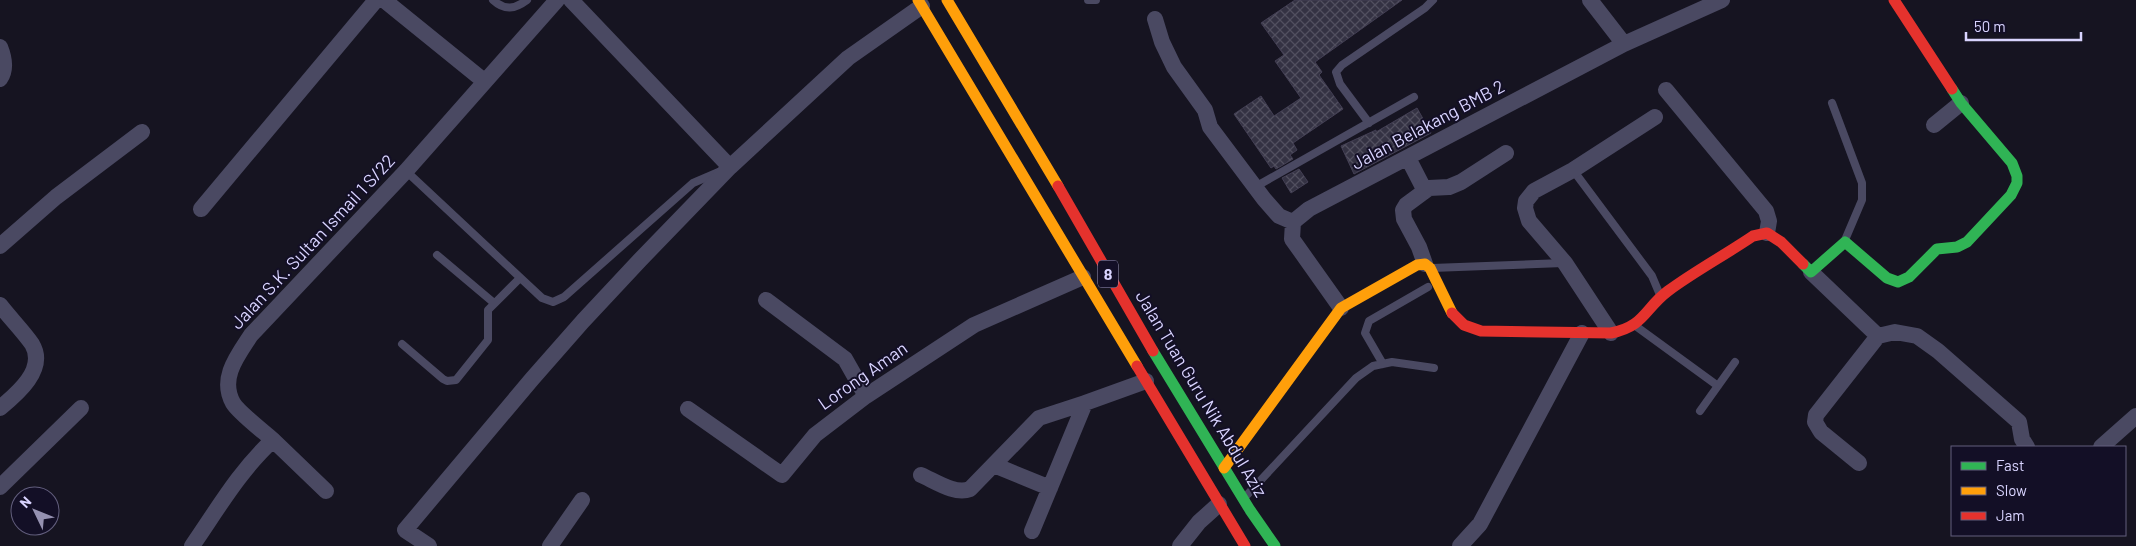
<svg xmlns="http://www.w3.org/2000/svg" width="2136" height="546" viewBox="0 0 2136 546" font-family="Barlow,sans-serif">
	<defs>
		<pattern id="building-cross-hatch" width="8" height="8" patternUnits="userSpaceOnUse" patternTransform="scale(1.25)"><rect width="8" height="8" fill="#343243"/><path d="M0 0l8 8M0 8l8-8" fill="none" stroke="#514f5f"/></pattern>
	</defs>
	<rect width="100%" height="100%" fill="#161421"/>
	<path fill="url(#building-cross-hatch)" stroke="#433f54" d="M1295,0H1402L1315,62L1322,72L1319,75L1343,109L1293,143L1297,150L1290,155L1293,159L1276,169L1274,166L1271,168L1234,114L1261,96L1274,116L1301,98L1275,61L1284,55L1261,23Z
		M1417,108L1431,133L1354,174L1341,146L1376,130V132Z
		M1299,169L1308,182L1291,193L1282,178Z"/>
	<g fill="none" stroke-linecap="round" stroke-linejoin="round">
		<path stroke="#4a4962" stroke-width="8" d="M493,0C505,11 515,9 527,0
			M1088,0H1096
			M1832,103L1862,183V200L1845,240
			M1369,123L1340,84L1336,72L1342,65L1425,8L1433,0
			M1573,170L1652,276L1660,295
			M406,171L542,298L553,302L564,297L693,183L721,171
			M1255,187L1414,97
			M437,255L494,303
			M1432,268L1563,263
			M1637,327L1718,386
			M402,344L443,379L447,381L456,380L488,340V310L520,278
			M1383,364L1365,333L1369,321L1428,287
			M1700,411L1735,362
			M1246,496L1356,378L1373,366L1392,362L1434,368"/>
		<path stroke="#4a4962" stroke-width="16" d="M384,0L484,81
			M571,0L730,167
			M1155,19L1162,42L1174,67L1205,110L1210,127L1264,199L1279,216L1293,222
			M1624,44L1722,0
			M0,47C4,57 7,69 0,79
			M1666,90L1766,211L1769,221L1767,233
			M1934,125L1961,103
			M1408,158L1425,191
			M201,209L376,0
			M0,246L56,197L142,132
			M1425,264L1419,247L1404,219L1403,210L1406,205L1429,188L1449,187L1461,182L1506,153
			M1811,272L1878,336L1895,332L1917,336L1938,351L2019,422L2022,439L2027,447
			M766,300L845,359L866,396
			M0,305C10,318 23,331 32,344C47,369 17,394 0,408
			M1341,308L1292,239L1293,222L1309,209L1624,44L1590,0
			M1611,333L1565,263L1529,221L1525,208L1526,201L1534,191L1573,170L1655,117
			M688,409L782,475L815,435L866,396L974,325L1083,277
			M273,440L326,491
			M2101,447L2136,416
			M1859,463L1821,432L1815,422L1816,415L1878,336
			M994,465L1050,488
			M921,475C935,481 955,495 970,489L1039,418L1085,403
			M0,487L81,408
			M1032,531L1085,403L1146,381
			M192,546C217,510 240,470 273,440C264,432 238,412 233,403C219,378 238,355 251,335L406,171L557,0
			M429,546L405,530L532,379L583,321L640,260L730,167L848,58L922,6
			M550,546L582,500
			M1180,546L1199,522L1219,504
			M1460,546L1480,524L1582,333"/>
		<path stroke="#30b455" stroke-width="11" d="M1803,264L1811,272L1845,242L1887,278L1898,282L1909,277L1937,249L1957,247L1967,242L2011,195L2017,183V176L2012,163L1961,103L1952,89
			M1153,351L1250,510L1275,546"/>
		<path stroke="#ff9f0a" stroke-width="11" d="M918,0L1137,366
			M947,0L1058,186
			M1224,468L1341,308L1417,265L1425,264L1430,268L1452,313"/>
		<path stroke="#e5322d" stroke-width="11" d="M1894,0L1952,89
			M1058,186L1153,351
			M1452,313L1464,325L1481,331L1611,333C1645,326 1644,309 1668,291C1695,271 1725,255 1753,236L1767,233L1781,242L1803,264
			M1137,366L1245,546"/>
	</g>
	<g text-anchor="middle" stroke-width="4" stroke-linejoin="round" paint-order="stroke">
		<rect fill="#130f26" stroke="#9e99be" stroke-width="1" x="1098" y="260.5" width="20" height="27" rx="4"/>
		<g font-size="16" font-weight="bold" fill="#d9d4ff">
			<text x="1108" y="280">8</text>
		</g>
		<g font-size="18" fill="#d9d4ff" stroke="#130f26">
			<text transform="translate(1428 125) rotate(-28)" y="6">Jalan Belakang BMB 2</text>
			<text transform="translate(313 242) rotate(-47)" y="6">Jalan S.K. Sultan Ismail 1 S/22</text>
			<text transform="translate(863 376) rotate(-35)" y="6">Lorong Aman</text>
			<text transform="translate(1201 394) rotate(59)" y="6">Jalan Tuan Guru Nik Abdul Aziz</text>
		</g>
	</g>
	<rect x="1951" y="446" width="175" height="90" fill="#130f26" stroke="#625e7d"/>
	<rect x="1961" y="462" width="25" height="8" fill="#30b455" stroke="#625e7d"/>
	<text x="1996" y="471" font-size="15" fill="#d9d4ff">Fast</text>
	<rect x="1961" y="487" width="25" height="8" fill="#ff9f0a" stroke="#625e7d"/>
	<text x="1996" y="496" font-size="15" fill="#d9d4ff">Slow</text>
	<rect x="1961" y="512" width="25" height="8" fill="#e5322d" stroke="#625e7d"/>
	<text x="1996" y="521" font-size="15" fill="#d9d4ff">Jam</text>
	<g transform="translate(35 511) rotate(313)"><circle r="24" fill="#130f26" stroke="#625e7d"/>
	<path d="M0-4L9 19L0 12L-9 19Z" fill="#9591b1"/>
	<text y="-8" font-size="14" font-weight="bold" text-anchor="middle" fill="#d9d4ff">N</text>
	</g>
	<path d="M1966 32v8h115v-8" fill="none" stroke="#d9d4ff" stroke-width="2.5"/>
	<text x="1974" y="32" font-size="15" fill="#d9d4ff" stroke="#130f26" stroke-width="4" paint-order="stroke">50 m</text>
</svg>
